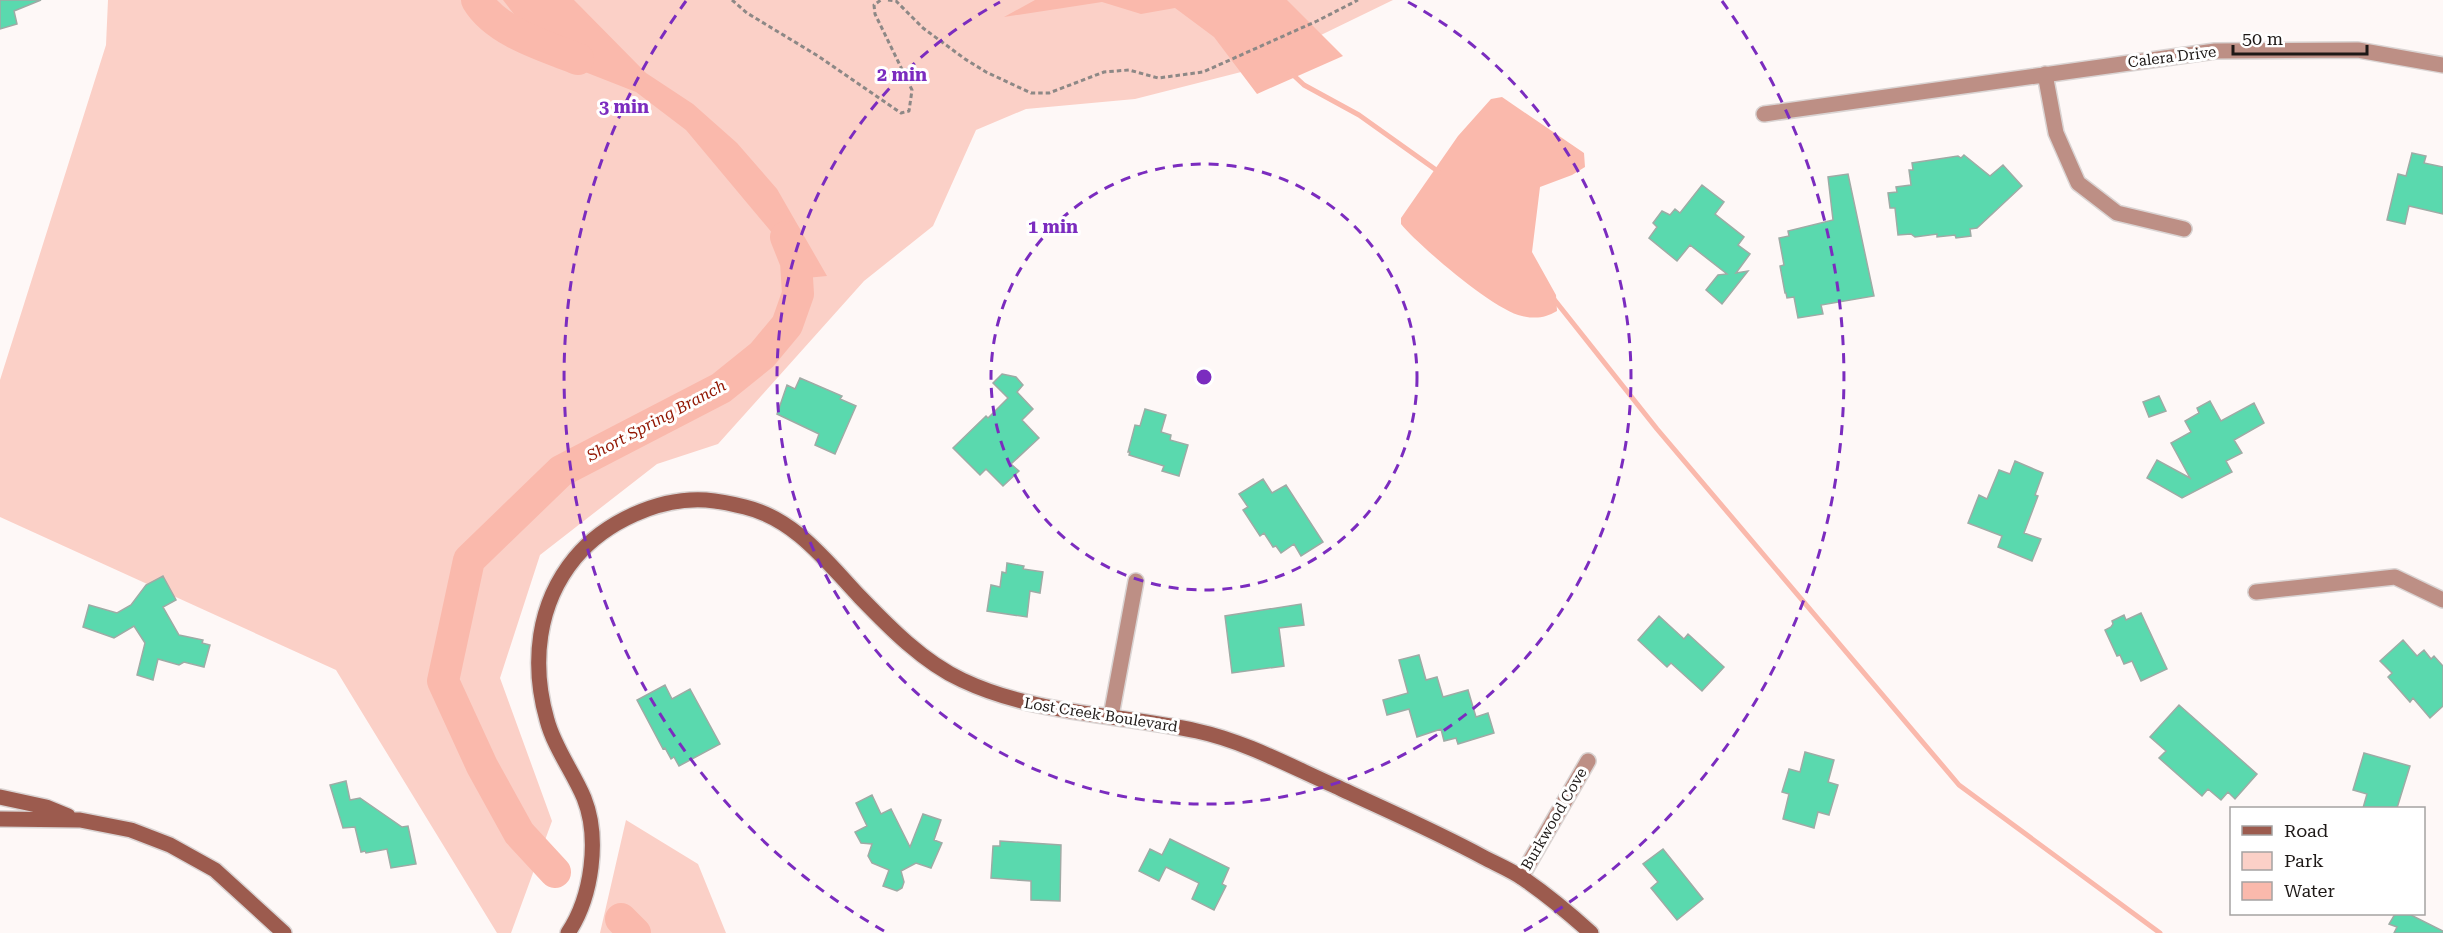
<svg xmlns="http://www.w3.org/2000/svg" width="2443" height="933" viewBox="0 0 2443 933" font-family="'Roboto Serif',serif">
	<rect width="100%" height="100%" fill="#fef8f7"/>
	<path fill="#fbd0c7" d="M108,0H1393L1249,70L1135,99L1026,109L976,130L933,226L864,281L718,444L657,464L540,555L500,678L552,821L511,933H497L336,670L0,517V380L106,45Z
		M626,820L698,864L726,933H600Z"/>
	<path fill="#fab9ac" d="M503,0H574L646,73L693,104L737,143L777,189L827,276L795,279L778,240L686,130L636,92L585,72L535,41Z
		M1035,0H1287L1343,56L1257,94L1214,37L1175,8L1141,14L1102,2L1004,17Z
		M1502,97L1584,153L1585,167L1572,175L1540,187L1532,252L1556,295L1557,311C1545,318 1536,319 1522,316C1495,311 1419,246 1401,224V218L1458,136L1491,99Z"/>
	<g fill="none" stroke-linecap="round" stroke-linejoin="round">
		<path stroke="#fab9ac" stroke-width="5" d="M1290,72L1304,85L1359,115L1439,172
			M1553,298L1657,429L1959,785L2160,933"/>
		<path stroke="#fab9ac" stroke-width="32" d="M477,0C496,32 545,46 578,59
			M555,872L519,833L482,766L443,681L469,560L561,471L721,388L762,355L787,325L798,294L796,262L786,237
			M621,919L635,933"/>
	</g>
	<path fill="#5ad9ae" stroke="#9eaba5" stroke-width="1.5" d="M0,0H41L14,11L17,24L0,29Z
		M2412,153L2426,156L2424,163L2443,167V214L2409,206L2405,224L2387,220L2398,174L2406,176Z
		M1964,155L1990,176L2003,165L2022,186L1977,228L1970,229L1971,236L1956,238L1955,235L1937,237V234L1915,237L1911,234L1898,235L1895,208H1890L1888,193L1897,192L1896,187L1911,185L1909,170H1913L1912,163L1958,156L1961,158Z
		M1848,174L1874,296L1821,305L1823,314L1798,318L1794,297L1787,298L1786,293H1785L1780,266L1784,265L1779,238L1789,236L1788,231L1833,220L1828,177Z
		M1702,185L1724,202L1715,214L1744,237L1738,245L1750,254L1736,273L1748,271L1722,304L1706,290L1718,275L1727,274L1690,245L1677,261L1649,238L1657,227L1653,223L1662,211L1670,215L1675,209L1680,213Z
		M1002,374L1016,377L1023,385L1017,392L1033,409L1022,420L1039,438L1011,464L1019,471L1003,486L986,469L980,475L953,448L986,416L988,418L1008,398L993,383Z
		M800,378L842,396L840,399L856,406L835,454L815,445L819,434L777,414L787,385L795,389Z
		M2159,396L2166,411L2149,417L2143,402Z
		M2210,401L2221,421L2254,403L2264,423L2234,440L2242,453L2226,461L2232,472L2182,498L2147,478L2157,460L2190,478L2171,443L2191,432L2185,421L2199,413L2197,408Z
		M1145,409L1166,415L1161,432L1171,435L1170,440L1188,445L1179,476L1162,471L1164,466L1129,455L1130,452H1128L1135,425L1140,426Z
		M2015,461L2043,473L2035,495L2038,496L2024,533L2041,539L2032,561L1998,547L2002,536L1968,523L1979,495L1987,499L1999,470L2010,474Z
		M1263,479L1272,493L1286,485L1323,542L1301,556L1294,544L1281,553L1276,546L1273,547L1264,533L1260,536L1243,510L1248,507L1239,494Z
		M1007,563L1024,566L1023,569L1043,572L1040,593L1030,591L1027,617L987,611L991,585L1000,587L1002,572L1006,573Z
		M163,576L176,600L163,607L179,635L203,640L202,643L210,645L204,667L184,662L179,665L158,659L153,680L137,675L145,643L134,626L114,638L83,627L89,605L117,613L131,605L146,585Z
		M1301,604L1304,625L1279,628L1284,666L1232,673L1225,616Z
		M2141,613L2167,669L2141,681L2132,661L2124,664L2120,655L2117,656L2105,630L2111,627L2113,624L2112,621L2124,615L2126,620Z
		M1659,616L1684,639L1688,634L1724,667L1702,691L1671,663L1667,667L1638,640Z
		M2403,640L2417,656L2424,650L2431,659L2434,656L2443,666V706L2430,718L2413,698L2410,702L2388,677L2392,673L2380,661Z
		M1419,655L1426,680L1437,677L1443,697L1468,690L1476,717L1488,713L1494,733L1458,744L1456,738L1444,741L1441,729L1417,737L1409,709L1387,715L1383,700L1408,693L1399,660Z
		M665,685L672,699L690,689L720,744L679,766L674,757L671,759L665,748L663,749L637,700Z
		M2179,705L2257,774L2235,799L2228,792L2221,800L2208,789L2202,796L2159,758L2166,751L2150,737Z
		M1805,752L1834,760L1828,782L1838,785L1829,815L1818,812L1814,828L1783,819L1789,794L1782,792L1789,769L1800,772Z
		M2364,753L2410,766L2397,808H2363L2367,794L2353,790Z
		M346,781L350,800L360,798L402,827L408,826L416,864L391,868L387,849L366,853L365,851L361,852L355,827L343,828L330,785Z
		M872,795L881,814L891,809L910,847L923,814L941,820L934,840L942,843L931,868L916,863L901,871L904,882L902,888L897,891L883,886L889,870L872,863L868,856L872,844L861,843L855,832L867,826L856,803Z
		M1170,839L1229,868L1222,884L1226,886L1214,910L1192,899L1199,883L1166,867L1159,881L1139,871L1150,849L1162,855Z
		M1000,841L1061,845L1060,901L1031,900V881L991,878L993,846H1000Z
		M1663,849L1703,899L1677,920L1651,888L1658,882L1643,864Z
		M2395,914H2409L2443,931V933H2394L2397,927L2389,924Z"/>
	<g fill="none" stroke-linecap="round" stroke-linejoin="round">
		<defs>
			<path id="street" d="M2045,74L2056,133L2078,183L2117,213L2184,229
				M1764,114L2215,51L2358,50L2443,65
				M2256,592L2395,577L2443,600
				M1111,716L1136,581
				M1521,877L1588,761"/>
			<path id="secondary" d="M0,797L46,807L68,816
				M0,819L80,820L131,830L170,845L215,870L284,933
				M568,933C592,897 600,838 584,798C573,772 554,747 547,720C531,664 537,604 575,558C605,522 659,497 706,500C719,501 733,504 745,507C795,519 826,561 860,597C889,627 923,662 962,680C1036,715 1118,714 1197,731C1244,741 1292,767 1335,786C1384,809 1435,831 1483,857C1496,864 1511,870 1524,879C1547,895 1570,914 1591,933"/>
		</defs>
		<use href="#street" stroke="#dad4d3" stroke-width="18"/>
		<use href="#secondary" stroke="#dad4d3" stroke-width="18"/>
		<path stroke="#8d8886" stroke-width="3" stroke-dasharray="4.5 3" stroke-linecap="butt" d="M732,0L747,13L818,56L901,113L909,111L912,90L875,14L874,5L881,0
			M888,0L896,1L923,28L965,59L986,72L1031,93H1049L1104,72L1129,70L1158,78L1203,72L1317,21L1358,0"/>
		<use href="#street" stroke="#bd8f85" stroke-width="15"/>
		<use href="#secondary" stroke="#9c5b4e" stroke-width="15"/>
	</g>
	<g fill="none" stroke="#7b2cbf" stroke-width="3" stroke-dasharray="10 8">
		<circle cx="1204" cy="377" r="213"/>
		<path d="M1408 2A427 427 0 1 1 1000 2"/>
		<path d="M884 931A640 640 0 0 1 686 1M1722 1A640 640 0 0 1 1524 931"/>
	</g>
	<g text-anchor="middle" stroke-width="6" stroke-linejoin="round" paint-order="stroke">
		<g font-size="15" fill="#1e1917" stroke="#fff">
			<text transform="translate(2172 57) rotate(-7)" y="5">Calera Drive</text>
			<text transform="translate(1101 715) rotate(9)" y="5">Lost Creek Boulevard</text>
			<text transform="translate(1554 819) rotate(-60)" y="5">Burkwood Cove</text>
		</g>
		<g font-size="16" font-style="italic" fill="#911500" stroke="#fff">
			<text transform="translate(656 420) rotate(-28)" y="6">Short Spring Branch</text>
		</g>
	</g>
	<circle cx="1204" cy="377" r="9" fill="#7b2cbf" stroke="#fff" stroke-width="3"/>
	<g font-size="18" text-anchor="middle" font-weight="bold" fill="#7b2cbf" stroke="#fff" stroke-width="6" stroke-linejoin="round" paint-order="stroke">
		<text x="902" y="81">2 min</text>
		<text x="624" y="113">3 min</text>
		<text x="1053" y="233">1 min</text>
	</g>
	<rect x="2230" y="807" width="195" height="108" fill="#ffffff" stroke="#a5a3a2" stroke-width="1.5"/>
	<rect x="2242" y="826" width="30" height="9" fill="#9c5b4e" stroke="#a5a3a2" stroke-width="1.5"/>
	<text x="2284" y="837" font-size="18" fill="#1e1917">Road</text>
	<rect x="2242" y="852" width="30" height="18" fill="#fbd0c7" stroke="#a5a3a2" stroke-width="1.5"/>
	<text x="2284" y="867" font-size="18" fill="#1e1917">Park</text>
	<rect x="2242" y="882" width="30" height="18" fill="#fab9ac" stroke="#a5a3a2" stroke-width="1.5"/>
	<text x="2284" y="897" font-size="18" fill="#1e1917">Water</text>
	<path d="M2233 45v9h134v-9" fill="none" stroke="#1e1917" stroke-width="3"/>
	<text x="2242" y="45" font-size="18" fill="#1e1917" stroke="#ffffff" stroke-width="4.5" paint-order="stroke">50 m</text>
</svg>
